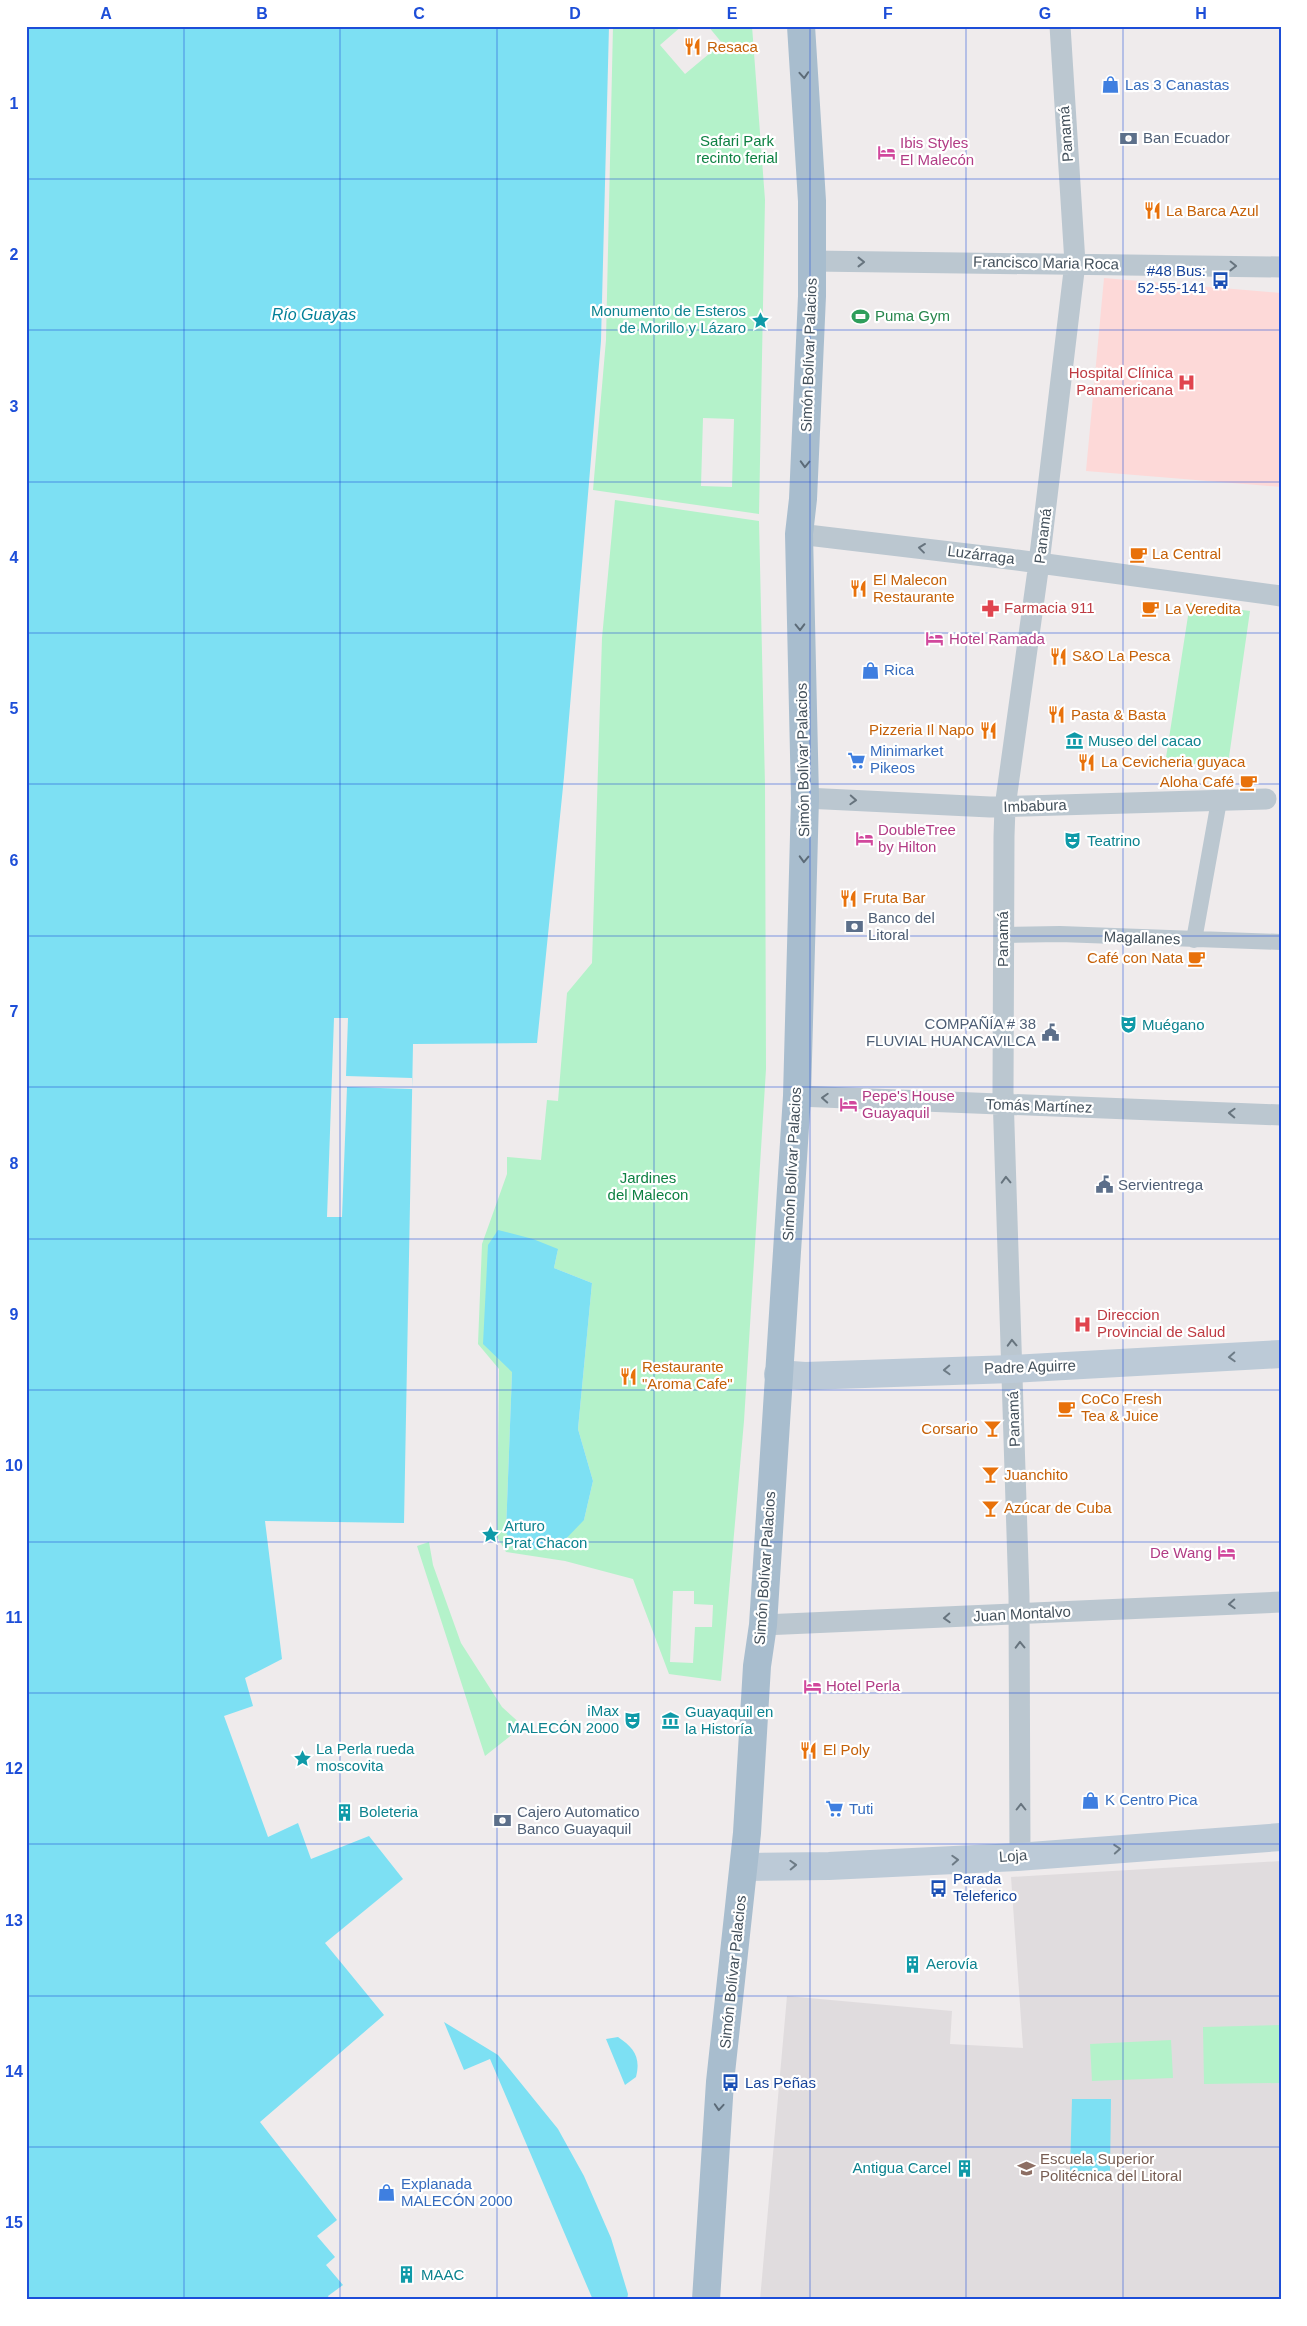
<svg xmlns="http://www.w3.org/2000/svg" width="1307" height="2326" viewBox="0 0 1307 2326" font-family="Helvetica,sans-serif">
	<rect width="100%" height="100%" fill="#efebec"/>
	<path fill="#e0dcde" d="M1281,1861V2300H760L787,1996L952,2011L950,2044L1023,2048L1011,1877Z"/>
	<path fill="#fdd9d8" d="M1104,278L1281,293V487L1086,471Z"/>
	<path fill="#b4f2ca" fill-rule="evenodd" d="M613,26H682L660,45L685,74L722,43L708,26H752L765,200L759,514L593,490L606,340ZM703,418L734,419L732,487L701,486Z
		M615,500L759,521L765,785L766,1069L744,1421L721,1681L669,1674L633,1579L565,1561L506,1552L497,1537L499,1369L478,1344L482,1244L507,1174V1157L541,1160L547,1100L558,1101L567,993L592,963L602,638ZM558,1249L554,1268L592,1283L578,1429L593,1481L584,1520L506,1531L512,1372ZM673,1591H694V1604L713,1605L712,1627H695L693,1663L670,1662Z
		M1190,603L1250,611L1228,764H1165Z
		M429,1542L433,1565L461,1643L502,1707L523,1726L485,1756L417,1546Z
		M1281,2025V2083L1204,2084L1203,2027Z
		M1171,2040L1173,2078L1092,2081L1090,2044Z"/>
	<path fill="#7de0f3" d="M26,26H609L601,341L564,777L537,1043L413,1044L404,1523L265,1521L282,1659L245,1678L253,1706L224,1716L268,1837L298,1823L311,1859L369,1836L403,1879L325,1943L384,2015L260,2122L337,2220L317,2236L335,2257L326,2265L343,2285L328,2296L330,2300H26Z
		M498,1230L533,1239L558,1249L554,1268L592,1283L578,1429L593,1481L584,1520L560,1545L541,1550L511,1546L506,1531L512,1372L483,1344L488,1245Z
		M444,2022L498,2055L558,2129L584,2176L611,2238L628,2294L627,2300H593L490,2059L464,2070Z
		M618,2037C634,2048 641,2057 636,2077L625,2085L606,2039Z
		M1072,2099H1111L1110,2172L1070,2171Z"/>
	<path fill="#efebec" d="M334,1018H348L346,1076L412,1078L413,1089L347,1087L342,1217H327Z"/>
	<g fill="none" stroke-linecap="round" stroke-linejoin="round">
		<path stroke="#bbc7d0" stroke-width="16" d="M1003,935L1060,934L1281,942
			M1194,940L1219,801"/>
		<path stroke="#bbc7d0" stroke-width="21" d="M812,261L1281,267
			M799,534L1009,559L1281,596
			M805,798L990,807L1266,799
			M797,1096L1281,1115
			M763,1625L1281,1602
			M1020,1856L1019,1596L1003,1094L1004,836L1005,807L1039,563L1075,263L1060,26"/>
		<path stroke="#bccad7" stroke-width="28" d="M778,1374L805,1376L1012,1369L1281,1354
			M744,1867L829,1866L1017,1857L1281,1837"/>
		<path stroke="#a8bdce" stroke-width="28" d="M706,2300L720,2082L747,1833L757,1666L763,1625L797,1096L805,798L799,534L803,499L812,296V201L801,26"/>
	</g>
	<defs><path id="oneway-chevron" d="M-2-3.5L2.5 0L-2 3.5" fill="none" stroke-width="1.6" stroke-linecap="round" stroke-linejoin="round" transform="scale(1.25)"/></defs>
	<g stroke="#5c6b78">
		<use href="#oneway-chevron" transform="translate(804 75) rotate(86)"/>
		<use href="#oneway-chevron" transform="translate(805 464) rotate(92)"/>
		<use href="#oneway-chevron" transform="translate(800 627) rotate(89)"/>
		<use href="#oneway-chevron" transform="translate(804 859) rotate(92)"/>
		<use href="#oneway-chevron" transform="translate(719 2107) rotate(94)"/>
	</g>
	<g stroke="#67747e">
		<use href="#oneway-chevron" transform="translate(861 262)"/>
		<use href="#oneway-chevron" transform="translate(1233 266) rotate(1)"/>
		<use href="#oneway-chevron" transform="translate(922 548) rotate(-173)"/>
		<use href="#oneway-chevron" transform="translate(853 800) rotate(3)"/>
		<use href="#oneway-chevron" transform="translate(825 1098) rotate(-177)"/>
		<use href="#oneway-chevron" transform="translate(1232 1113) rotate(-178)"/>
		<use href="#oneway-chevron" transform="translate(1006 1180) rotate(-92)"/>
		<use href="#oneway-chevron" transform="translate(1012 1343) rotate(-92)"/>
		<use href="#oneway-chevron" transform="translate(1232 1604) rotate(177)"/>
		<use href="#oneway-chevron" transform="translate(947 1618) rotate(177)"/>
		<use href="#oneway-chevron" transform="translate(1020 1645) rotate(-91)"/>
		<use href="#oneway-chevron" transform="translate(1021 1807) rotate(-90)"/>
	</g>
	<g stroke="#6d7b86">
		<use href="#oneway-chevron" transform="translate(1232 1357) rotate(177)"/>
		<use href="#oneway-chevron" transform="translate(947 1370) rotate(178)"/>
		<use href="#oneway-chevron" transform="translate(1117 1849) rotate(-4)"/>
		<use href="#oneway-chevron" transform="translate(955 1860) rotate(-3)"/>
		<use href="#oneway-chevron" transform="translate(793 1865) rotate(-2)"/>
	</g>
	<path fill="none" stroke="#1d4ed8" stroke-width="1" stroke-opacity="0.55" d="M184,26V2300M340,26V2300M497,26V2300M654,26V2300M810,26V2300M966,26V2300M1123,26V2300M26,179H1281M26,330H1281M26,482H1281M26,633H1281M26,784H1281M26,936H1281M26,1087H1281M26,1239H1281M26,1390H1281M26,1542H1281M26,1693H1281M26,1844H1281M26,1996H1281M26,2147H1281"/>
	<defs>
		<symbol id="restaurant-bare" viewBox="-9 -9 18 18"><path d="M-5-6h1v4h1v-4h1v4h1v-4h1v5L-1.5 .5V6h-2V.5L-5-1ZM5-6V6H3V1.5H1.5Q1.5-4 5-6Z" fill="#e8710a" stroke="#fff" stroke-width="2.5" paint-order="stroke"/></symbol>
		<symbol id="shop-bare" viewBox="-9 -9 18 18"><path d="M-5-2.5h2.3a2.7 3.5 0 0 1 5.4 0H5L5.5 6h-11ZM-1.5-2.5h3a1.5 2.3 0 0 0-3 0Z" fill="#3f7fe0" stroke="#fff" stroke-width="2.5" paint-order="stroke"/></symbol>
		<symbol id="bank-bare" viewBox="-9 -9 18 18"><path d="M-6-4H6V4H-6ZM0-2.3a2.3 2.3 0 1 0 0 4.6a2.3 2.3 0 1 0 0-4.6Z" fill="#5c6f8a" stroke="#fff" stroke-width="2.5" paint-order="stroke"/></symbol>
		<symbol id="hotel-bare" viewBox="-9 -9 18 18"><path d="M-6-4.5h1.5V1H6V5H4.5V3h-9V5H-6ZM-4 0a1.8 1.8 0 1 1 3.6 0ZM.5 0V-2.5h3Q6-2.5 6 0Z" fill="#d1479c" stroke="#fff" stroke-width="2.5" paint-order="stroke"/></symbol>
		<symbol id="bus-bare" viewBox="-9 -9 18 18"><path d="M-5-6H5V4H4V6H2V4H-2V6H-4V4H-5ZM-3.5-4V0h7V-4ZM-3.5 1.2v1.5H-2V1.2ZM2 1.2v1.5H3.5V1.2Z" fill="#1a4fb4" stroke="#fff" stroke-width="2.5" paint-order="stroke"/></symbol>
		<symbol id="stadium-bare" viewBox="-9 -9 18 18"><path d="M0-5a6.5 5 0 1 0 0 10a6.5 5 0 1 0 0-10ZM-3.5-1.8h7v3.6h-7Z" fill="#2e9e5b" stroke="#fff" stroke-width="2.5" paint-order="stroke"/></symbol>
		<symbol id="sight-bare" viewBox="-9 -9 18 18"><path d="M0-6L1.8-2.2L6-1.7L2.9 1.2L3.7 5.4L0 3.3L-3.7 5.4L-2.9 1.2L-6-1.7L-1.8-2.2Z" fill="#0f9aa8" stroke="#fff" stroke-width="2.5" paint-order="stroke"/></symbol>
		<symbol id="hospital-bare" viewBox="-9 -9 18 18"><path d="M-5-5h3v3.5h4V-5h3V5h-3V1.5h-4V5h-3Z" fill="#e0444e" stroke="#fff" stroke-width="2.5" paint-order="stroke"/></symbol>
		<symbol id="cafe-bare" viewBox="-9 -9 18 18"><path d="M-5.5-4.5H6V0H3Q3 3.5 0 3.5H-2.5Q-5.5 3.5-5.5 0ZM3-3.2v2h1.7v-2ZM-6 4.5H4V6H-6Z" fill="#e8710a" stroke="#fff" stroke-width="2.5" paint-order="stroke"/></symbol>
		<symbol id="pharmacy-bare" viewBox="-9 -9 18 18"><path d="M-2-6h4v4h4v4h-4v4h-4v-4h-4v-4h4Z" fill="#e0444e" stroke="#fff" stroke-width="2.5" paint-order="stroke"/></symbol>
		<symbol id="museum-bare" viewBox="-9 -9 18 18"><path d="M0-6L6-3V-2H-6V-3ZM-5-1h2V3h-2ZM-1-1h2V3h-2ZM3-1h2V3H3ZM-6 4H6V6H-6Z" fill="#0f9aa8" stroke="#fff" stroke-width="2.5" paint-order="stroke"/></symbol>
		<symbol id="supermarket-bare" viewBox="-9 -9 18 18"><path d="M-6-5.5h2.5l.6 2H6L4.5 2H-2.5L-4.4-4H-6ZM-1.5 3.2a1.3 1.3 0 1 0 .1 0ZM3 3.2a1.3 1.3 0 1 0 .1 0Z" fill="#3f7fe0" stroke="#fff" stroke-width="2.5" paint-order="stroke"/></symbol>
		<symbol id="theatre-bare" viewBox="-9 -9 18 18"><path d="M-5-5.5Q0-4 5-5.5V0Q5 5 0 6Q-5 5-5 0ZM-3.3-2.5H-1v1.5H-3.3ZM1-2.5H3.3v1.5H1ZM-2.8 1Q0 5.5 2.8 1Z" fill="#0f9aa8" stroke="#fff" stroke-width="2.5" paint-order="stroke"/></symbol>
		<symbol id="civic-bare" viewBox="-9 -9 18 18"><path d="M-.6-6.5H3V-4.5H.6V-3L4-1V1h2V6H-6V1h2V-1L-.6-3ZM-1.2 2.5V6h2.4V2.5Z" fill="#5c6f8a" stroke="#fff" stroke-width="2.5" paint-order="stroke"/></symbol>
		<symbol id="bar-bare" viewBox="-9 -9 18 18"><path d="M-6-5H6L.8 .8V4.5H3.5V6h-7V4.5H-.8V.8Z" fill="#e8710a" stroke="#fff" stroke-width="2.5" paint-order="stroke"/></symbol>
		<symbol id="building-bare" viewBox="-9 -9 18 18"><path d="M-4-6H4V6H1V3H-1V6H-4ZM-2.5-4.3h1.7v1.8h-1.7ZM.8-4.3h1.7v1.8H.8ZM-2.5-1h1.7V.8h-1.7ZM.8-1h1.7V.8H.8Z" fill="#0f9aa8" stroke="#fff" stroke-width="2.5" paint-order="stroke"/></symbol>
		<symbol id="university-bare" viewBox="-9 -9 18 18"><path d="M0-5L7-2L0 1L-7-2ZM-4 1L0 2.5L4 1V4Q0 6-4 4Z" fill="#8d6e63" stroke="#fff" stroke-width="2.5" paint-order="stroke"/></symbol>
	</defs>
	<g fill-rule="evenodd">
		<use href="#restaurant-bare" x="680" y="34" width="25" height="25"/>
		<use href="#shop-bare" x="1098" y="72" width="25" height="25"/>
		<use href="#bank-bare" x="1116" y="126" width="25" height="25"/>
		<use href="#hotel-bare" x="874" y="140" width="25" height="25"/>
		<use href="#restaurant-bare" x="1140" y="198" width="25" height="25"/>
		<use href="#bus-bare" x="1208" y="268" width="25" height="25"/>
		<use href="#stadium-bare" x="848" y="304" width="25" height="25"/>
		<use href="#sight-bare" x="748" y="308" width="25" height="25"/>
		<use href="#hospital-bare" x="1174" y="370" width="25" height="25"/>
		<use href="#cafe-bare" x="1126" y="542" width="25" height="25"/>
		<use href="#restaurant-bare" x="846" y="576" width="25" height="25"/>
		<use href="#pharmacy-bare" x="978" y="596" width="25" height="25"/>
		<use href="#cafe-bare" x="1138" y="596" width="25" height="25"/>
		<use href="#hotel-bare" x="922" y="626" width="25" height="25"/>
		<use href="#restaurant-bare" x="1046" y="644" width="25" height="25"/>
		<use href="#shop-bare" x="858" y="658" width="25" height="25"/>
		<use href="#restaurant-bare" x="1044" y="702" width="25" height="25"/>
		<use href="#restaurant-bare" x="976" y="718" width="25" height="25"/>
		<use href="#museum-bare" x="1062" y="728" width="25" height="25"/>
		<use href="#supermarket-bare" x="844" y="748" width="25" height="25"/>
		<use href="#restaurant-bare" x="1074" y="750" width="25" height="25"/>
		<use href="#cafe-bare" x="1236" y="770" width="25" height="25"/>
		<use href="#hotel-bare" x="852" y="826" width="25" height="25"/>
		<use href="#theatre-bare" x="1060" y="828" width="25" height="25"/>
		<use href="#restaurant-bare" x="836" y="886" width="25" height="25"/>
		<use href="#bank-bare" x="842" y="914" width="25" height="25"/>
		<use href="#cafe-bare" x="1184" y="946" width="25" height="25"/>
		<use href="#theatre-bare" x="1116" y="1012" width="25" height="25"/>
		<use href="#civic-bare" x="1038" y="1020" width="25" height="25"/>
		<use href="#hotel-bare" x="836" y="1092" width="25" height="25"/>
		<use href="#civic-bare" x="1092" y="1172" width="25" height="25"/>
		<use href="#hospital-bare" x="1070" y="1312" width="25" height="25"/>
		<use href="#restaurant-bare" x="616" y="1364" width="25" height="25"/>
		<use href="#cafe-bare" x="1054" y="1396" width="25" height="25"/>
		<use href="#bar-bare" x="980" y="1416" width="25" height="25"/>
		<use href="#bar-bare" x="978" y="1462" width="25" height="25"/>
		<use href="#bar-bare" x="978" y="1496" width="25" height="25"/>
		<use href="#sight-bare" x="478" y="1522" width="25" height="25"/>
		<use href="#hotel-bare" x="1214" y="1540" width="25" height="25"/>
		<use href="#hotel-bare" x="800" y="1674" width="25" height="25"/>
		<use href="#theatre-bare" x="620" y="1708" width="25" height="25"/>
		<use href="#museum-bare" x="658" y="1708" width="25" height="25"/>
		<use href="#restaurant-bare" x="796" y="1738" width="25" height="25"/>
		<use href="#sight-bare" x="290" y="1746" width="25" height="25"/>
		<use href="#shop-bare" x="1078" y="1788" width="25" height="25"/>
		<use href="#supermarket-bare" x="822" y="1796" width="25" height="25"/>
		<use href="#building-bare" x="332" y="1800" width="25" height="25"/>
		<use href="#bank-bare" x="490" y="1808" width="25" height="25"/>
		<use href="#bus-bare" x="926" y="1876" width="25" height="25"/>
		<use href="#building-bare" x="900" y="1952" width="25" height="25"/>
		<use href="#bus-bare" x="718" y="2070" width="25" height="25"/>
		<use href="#building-bare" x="952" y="2156" width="25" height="25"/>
		<use href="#university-bare" x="1014" y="2156" width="25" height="25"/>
		<use href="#shop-bare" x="374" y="2180" width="25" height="25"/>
		<use href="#building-bare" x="394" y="2262" width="25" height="25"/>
	</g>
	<g text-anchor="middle" stroke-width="4.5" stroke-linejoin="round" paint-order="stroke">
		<g font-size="15" fill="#c56008" stroke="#fff" text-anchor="start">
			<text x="707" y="52">Resaca</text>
			<text x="1166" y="216">La Barca Azul</text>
			<text x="1152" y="559">La Central</text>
			<text x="873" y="585">El Malecon<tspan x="873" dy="17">Restaurante</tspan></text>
			<text x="1165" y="614">La Veredita</text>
			<text x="1072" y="661">S&amp;O La Pesca</text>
			<text x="1071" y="720">Pasta &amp; Basta</text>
			<text x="974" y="735" text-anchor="end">Pizzeria Il Napo</text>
			<text x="1101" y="767">La Cevicheria guyaca</text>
			<text x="1234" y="787" text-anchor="end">Aloha Café</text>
			<text x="863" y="903">Fruta Bar</text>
			<text x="1183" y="963" text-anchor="end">Café con Nata</text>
			<text x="642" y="1372">Restaurante<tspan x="642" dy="17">"Aroma Cafe"</tspan></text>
			<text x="1081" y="1404">CoCo Fresh<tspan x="1081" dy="17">Tea &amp; Juice</tspan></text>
			<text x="978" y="1434" text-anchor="end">Corsario</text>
			<text x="1004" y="1480">Juanchito</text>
			<text x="1004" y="1513">Azúcar de Cuba</text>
			<text x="823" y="1755">El Poly</text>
		</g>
		<g font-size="15" fill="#366cbe" stroke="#fff" text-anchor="start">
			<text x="1125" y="90">Las 3 Canastas</text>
			<text x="884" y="675">Rica</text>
			<text x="870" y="756">Minimarket<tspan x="870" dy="17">Pikeos</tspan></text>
			<text x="1105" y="1805">K Centro Pica</text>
			<text x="849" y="1814">Tuti</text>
			<text x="401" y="2189">Explanada<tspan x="401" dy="17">MALECÓN 2000</tspan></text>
		</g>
		<g font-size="15" fill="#43505b" stroke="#fff">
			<text transform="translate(1066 134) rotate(-94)" y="5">Panamá</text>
			<text transform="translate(1046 263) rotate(1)" y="5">Francisco Maria Roca</text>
			<text transform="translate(809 355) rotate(-88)" y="5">Simón Bolívar Palacios</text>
			<text transform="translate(1043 536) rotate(-83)" y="5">Panamá</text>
			<text transform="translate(981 555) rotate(7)" y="5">Luzárraga</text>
			<text transform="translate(803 760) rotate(-91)" y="5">Simón Bolívar Palacios</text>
			<text transform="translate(1035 806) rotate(-2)" y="5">Imbabura</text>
			<text transform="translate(1142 938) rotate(2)" y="5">Magallanes</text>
			<text transform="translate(1003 939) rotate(-90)" y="5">Panamá</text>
			<text transform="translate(1039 1106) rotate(2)" y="5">Tomás Martínez</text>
			<text transform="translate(792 1164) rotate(-87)" y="5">Simón Bolívar Palacios</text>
			<text transform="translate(1030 1367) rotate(-2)" y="5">Padre Aguirre</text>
			<text transform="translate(1014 1419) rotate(-92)" y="5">Panamá</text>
			<text transform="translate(765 1568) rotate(-86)" y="5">Simón Bolívar Palacios</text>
			<text transform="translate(1022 1614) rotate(-3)" y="5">Juan Montalvo</text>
			<text transform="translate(1013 1856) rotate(-4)" y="5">Loja</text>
			<text transform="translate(733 1972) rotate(-84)" y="5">Simón Bolívar Palacios</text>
		</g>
		<g font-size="15" fill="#4e5e75" stroke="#fff" text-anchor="start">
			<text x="1143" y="143">Ban Ecuador</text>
			<text x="868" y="923">Banco del<tspan x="868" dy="17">Litoral</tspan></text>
			<text x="1036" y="1029" text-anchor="end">COMPAÑÍA # 38<tspan x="1036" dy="17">FLUVIAL HUANCAVILCA</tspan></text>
			<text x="1118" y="1190">Servientrega</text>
			<text x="517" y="1817">Cajero Automatico<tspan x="517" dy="17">Banco Guayaquil</tspan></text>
		</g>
		<g font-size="15" fill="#0e8143" stroke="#fff">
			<text x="737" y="146">Safari Park<tspan x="737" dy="17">recinto ferial</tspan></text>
			<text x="648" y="1183">Jardines<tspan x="648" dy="17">del Malecon</tspan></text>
		</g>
		<g font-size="15" fill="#b23c85" stroke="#fff" text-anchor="start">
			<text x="900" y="148">Ibis Styles<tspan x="900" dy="17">El Malecón</tspan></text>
			<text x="949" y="644">Hotel Ramada</text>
			<text x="878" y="835">DoubleTree<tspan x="878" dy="17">by Hilton</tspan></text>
			<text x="862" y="1101">Pepe's House<tspan x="862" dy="17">Guayaquil</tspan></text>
			<text x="1212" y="1558" text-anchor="end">De Wang</text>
			<text x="826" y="1691">Hotel Perla</text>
		</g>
		<g font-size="15" fill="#164399" stroke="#fff" text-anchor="start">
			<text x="1206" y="276" text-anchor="end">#48 Bus:<tspan x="1206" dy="17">52-55-141</tspan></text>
			<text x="953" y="1884">Parada<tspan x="953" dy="17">Teleferico</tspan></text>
			<text x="745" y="2088">Las Peñas</text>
		</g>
		<g font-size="15" fill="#0d838f" stroke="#fff" text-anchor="start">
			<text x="746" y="316" text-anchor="end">Monumento de Esteros<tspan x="746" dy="17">de Morillo y Lázaro</tspan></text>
			<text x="1088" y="746">Museo del cacao</text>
			<text x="1087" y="846">Teatrino</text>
			<text x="1142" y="1030">Muégano</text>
			<text x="504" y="1531">Arturo<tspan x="504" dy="17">Prat Chacon</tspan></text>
			<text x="619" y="1716" text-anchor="end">iMax<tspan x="619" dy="17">MALECÓN 2000</tspan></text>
			<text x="685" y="1717">Guayaquil en<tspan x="685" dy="17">la Historía</tspan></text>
			<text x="316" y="1754">La Perla rueda<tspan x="316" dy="17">moscovita</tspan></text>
			<text x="359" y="1817">Boleteria</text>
			<text x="926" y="1969">Aerovía</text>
			<text x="951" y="2173" text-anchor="end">Antigua Carcel</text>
			<text x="421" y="2280">MAAC</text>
		</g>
		<g font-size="15" fill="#27864d" stroke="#fff" text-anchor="start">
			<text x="875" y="321">Puma Gym</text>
		</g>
		<g font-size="15" fill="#be3a42" stroke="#fff" text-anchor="start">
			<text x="1173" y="378" text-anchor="end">Hospital Clínica<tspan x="1173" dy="17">Panamericana</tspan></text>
			<text x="1004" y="613">Farmacia 911</text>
			<text x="1097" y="1320">Direccion<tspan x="1097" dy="17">Provincial de Salud</tspan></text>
		</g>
		<g font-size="15" fill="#785e54" stroke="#fff" text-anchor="start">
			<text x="1040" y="2164">Escuela Superior<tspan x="1040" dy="17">Politécnica del Litoral</tspan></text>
		</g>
		<g font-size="16" font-style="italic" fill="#038099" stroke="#fff">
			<text x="314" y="320">Río Guayas</text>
		</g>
	</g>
	<rect width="1307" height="2326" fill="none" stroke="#ffffff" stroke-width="55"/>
	<rect x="28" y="28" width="1252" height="2270" fill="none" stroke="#1d4ed8" stroke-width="2"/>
	<g font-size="16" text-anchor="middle" font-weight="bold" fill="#1d4ed8">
		<text x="106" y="19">A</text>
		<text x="262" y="19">B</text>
		<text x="419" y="19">C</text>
		<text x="575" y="19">D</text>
		<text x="732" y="19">E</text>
		<text x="888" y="19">F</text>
		<text x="1045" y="19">G</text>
		<text x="1201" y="19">H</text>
		<text x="14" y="109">1</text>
		<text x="14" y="260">2</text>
		<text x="14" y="412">3</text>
		<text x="14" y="563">4</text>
		<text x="14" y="714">5</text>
		<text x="14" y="866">6</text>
		<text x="14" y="1017">7</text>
		<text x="14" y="1169">8</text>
		<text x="14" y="1320">9</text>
		<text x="14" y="1471">10</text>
		<text x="14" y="1623">11</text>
		<text x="14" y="1774">12</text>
		<text x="14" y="1926">13</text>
		<text x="14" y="2077">14</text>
		<text x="14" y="2228">15</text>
	</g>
</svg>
